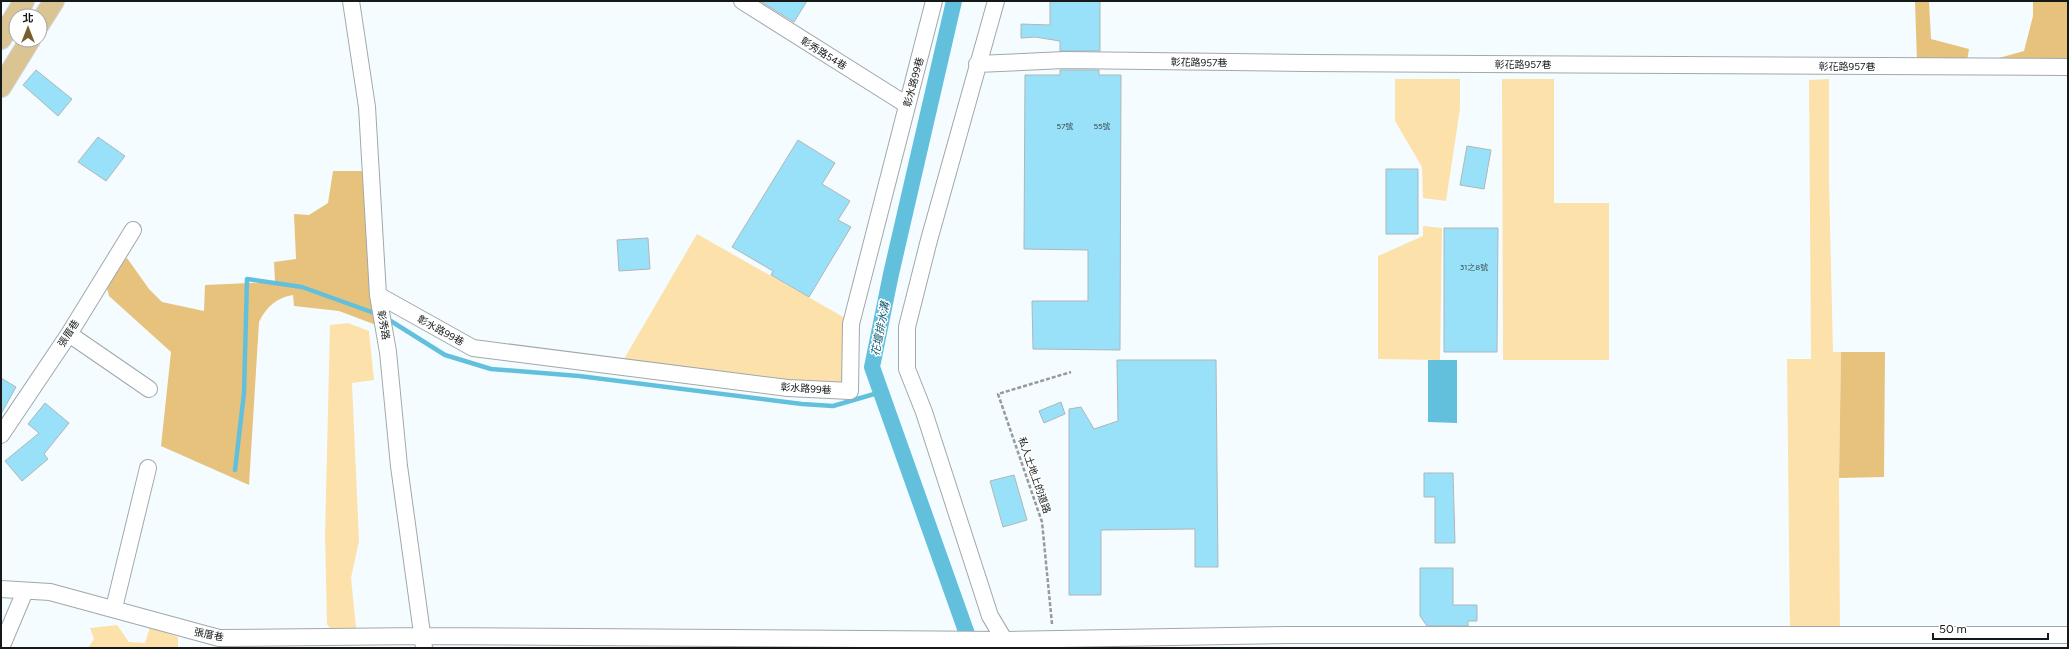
<svg xmlns="http://www.w3.org/2000/svg" width="2069" height="649" viewBox="0 0 2069 649" font-family="Figtree,'Noto Sans TC',sans-serif">
	<rect width="100%" height="100%" fill="#f5fcff"/>
	<path fill="#fde1ab" d="M1395,79H1460V109L1446,201L1423,198L1422,167L1395,121Z
		M1502,79H1554V203H1609V360H1503Z
		M1829,79V182L1833,352H1841L1839,478L1840,635L1790,637L1787,359H1811L1809,80Z
		M1423,226L1442,228L1440,360L1378,359V256L1423,236Z
		M697,234L854,323L847,378L834,387L621,364Z
		M348,323L369,331L374,380L352,383L359,541L351,578L357,637L335,636L327,624L325,535L330,325Z
		M117,625L129,642L145,643L150,627L178,637V648H88L94,639L90,628Z"/>
	<path fill="#e6c27c" d="M1915,1H1929L1931,39L1969,49L1967,61L1917,62Z
		M2033,1H2068V63L1988,61L2024,51L2033,16Z
		M333,171H365L384,328L339,311L294,306L293,295C276,298 267,306 259,322L249,485L161,446L171,352L109,296L105,280L127,258L149,289L162,302L204,311L205,285L275,282L274,262L296,259L294,214L309,215L328,203Z
		M1841,352H1885L1884,477L1839,478Z"/>
	<path fill="#63c0dd" d="M1428,360H1457V423L1428,422Z"/>
	<g fill="none" stroke-linecap="round" stroke-linejoin="round">
		<path stroke="#63c0dd" stroke-width="4.5" d="M386,318L445,355L491,369L579,376L802,404L833,406L881,392
			M235,470L244,393L247,279L302,287L377,314"/>
		<path stroke="#63c0dd" stroke-width="16" d="M954,1L891,274L872,367L972,648"/>
	</g>
	<path fill="#99e1f8" stroke="#afb6b8" d="M760,1H807L794,22Z
		M1050,1H1100V51H1060V41L1035,37L1021,38V24L1050,25Z
		M36,70L72,99L58,116L23,85Z
		M1060,70H1099V75H1121L1120,350L1033,349L1032,301H1088V250L1024,249L1025,75H1060Z
		M98,137L125,156L106,181L78,162Z
		M798,140L835,163L822,184L850,201L838,220L851,227L809,297L771,275L773,271L732,247Z
		M1467,146L1491,150L1484,189L1460,185Z
		M1386,169H1418V234H1386Z
		M1444,228H1498L1497,352H1444Z
		M648,238L650,269L619,271L617,240Z
		M1117,360H1216L1218,567H1195V529L1101,530V595H1069V409L1081,407L1094,429L1118,421Z
		M1,378L16,387L1,414Z
		M1061,402L1065,414L1044,423L1039,411Z
		M45,403L69,423L44,454L48,459L22,481L5,461L39,433L28,424Z
		M1424,473H1453L1455,543H1435V497H1424Z
		M1014,475L1027,520L1003,527L990,481Z
		M1420,568H1453V605H1477V621H1468V626H1427L1420,616Z"/>
	<g fill="none" stroke-linecap="round" stroke-linejoin="round">
		<defs>
			<path id="minor" d="M351,1L367,107L378,295L388,352L399,466L424,648
				M742,1L907,105
				M996,1L929,240L907,327V369L924,412L990,616L1008,646
				M977,64L1065,60L1306,63L2068,67
				M378,295L473,348L788,388L850,391L851,324L934,1
				M69,334L149,389
				M1,435L69,334L133,230
				M1,589L50,592L219,638L423,636L1005,640L1287,635H2068
				M114,608L148,468
				M1,648L25,591"/>
			<path id="major" d="M40,23L54,1
				M1,39L24,1
				M1,87L30,40"/>
		</defs>
		<use href="#minor" stroke="#a1a8ab" stroke-width="18"/>
		<use href="#major" stroke="#d5d5d6" stroke-width="22"/>
		<path stroke="#959a9c" stroke-width="2.5" stroke-dasharray="4 2" stroke-linecap="butt" d="M1052,624L1042,522L998,394L1071,372"/>
		<use href="#minor" stroke="#fff" stroke-width="16"/>
		<use href="#major" stroke="#dbc494" stroke-width="20"/>
	</g>
	<g text-anchor="middle" stroke-width="3" stroke-linejoin="round" paint-order="stroke">
		<g font-size="8" fill="#374a51">
			<text x="1065" y="129">57號</text>
			<text x="1102" y="129">55號</text>
			<text x="1474" y="270">31之8號</text>
		</g>
		<g font-size="10" fill="#161819" stroke="#fff">
			<text transform="translate(824 53) rotate(32)" y="4">彰秀路54巷</text>
			<text transform="translate(1199 62) rotate(1)" y="4">彰花路957巷</text>
			<text x="1523" y="68">彰花路957巷</text>
			<text x="1847" y="70">彰花路957巷</text>
			<text transform="translate(913 82) rotate(-75)" y="4">彰水路99巷</text>
			<text transform="translate(384 325) rotate(80)" y="4">彰秀路</text>
			<text transform="translate(441 330) rotate(29)" y="4">彰水路99巷</text>
			<text transform="translate(68 333) rotate(-57)" y="4">張厝巷</text>
			<text transform="translate(806 388) rotate(4)" y="4">彰水路99巷</text>
			<text transform="translate(1035 475) rotate(71)" y="4">私人土地上的道路</text>
			<text transform="translate(209 634) rotate(11)" y="4">張厝巷</text>
		</g>
		<g font-size="11" font-style="italic" fill="#0f5d71" stroke="#fff">
			<text transform="translate(880 329) rotate(-79)" y="4">花壇排水溝</text>
		</g>
	</g>
	<rect width="2069" height="649" fill="none" stroke="#161819" stroke-width="4"/>
	<g transform="translate(28 28)"><circle r="19" fill="#ffffff" stroke="#a2a3a3"/>
	<path d="M0-3L7 15L0 10L-7 15Z" fill="#765f2f"/>
	<text y="-6" font-size="11" font-weight="bold" text-anchor="middle" fill="#161819">北</text>
	</g>
	<path d="M1933 633v6h115v-6" fill="none" stroke="#161819" stroke-width="2"/>
	<text x="1939" y="633" font-size="12" fill="#161819" stroke="#ffffff" stroke-width="3" paint-order="stroke">50 m</text>
</svg>
